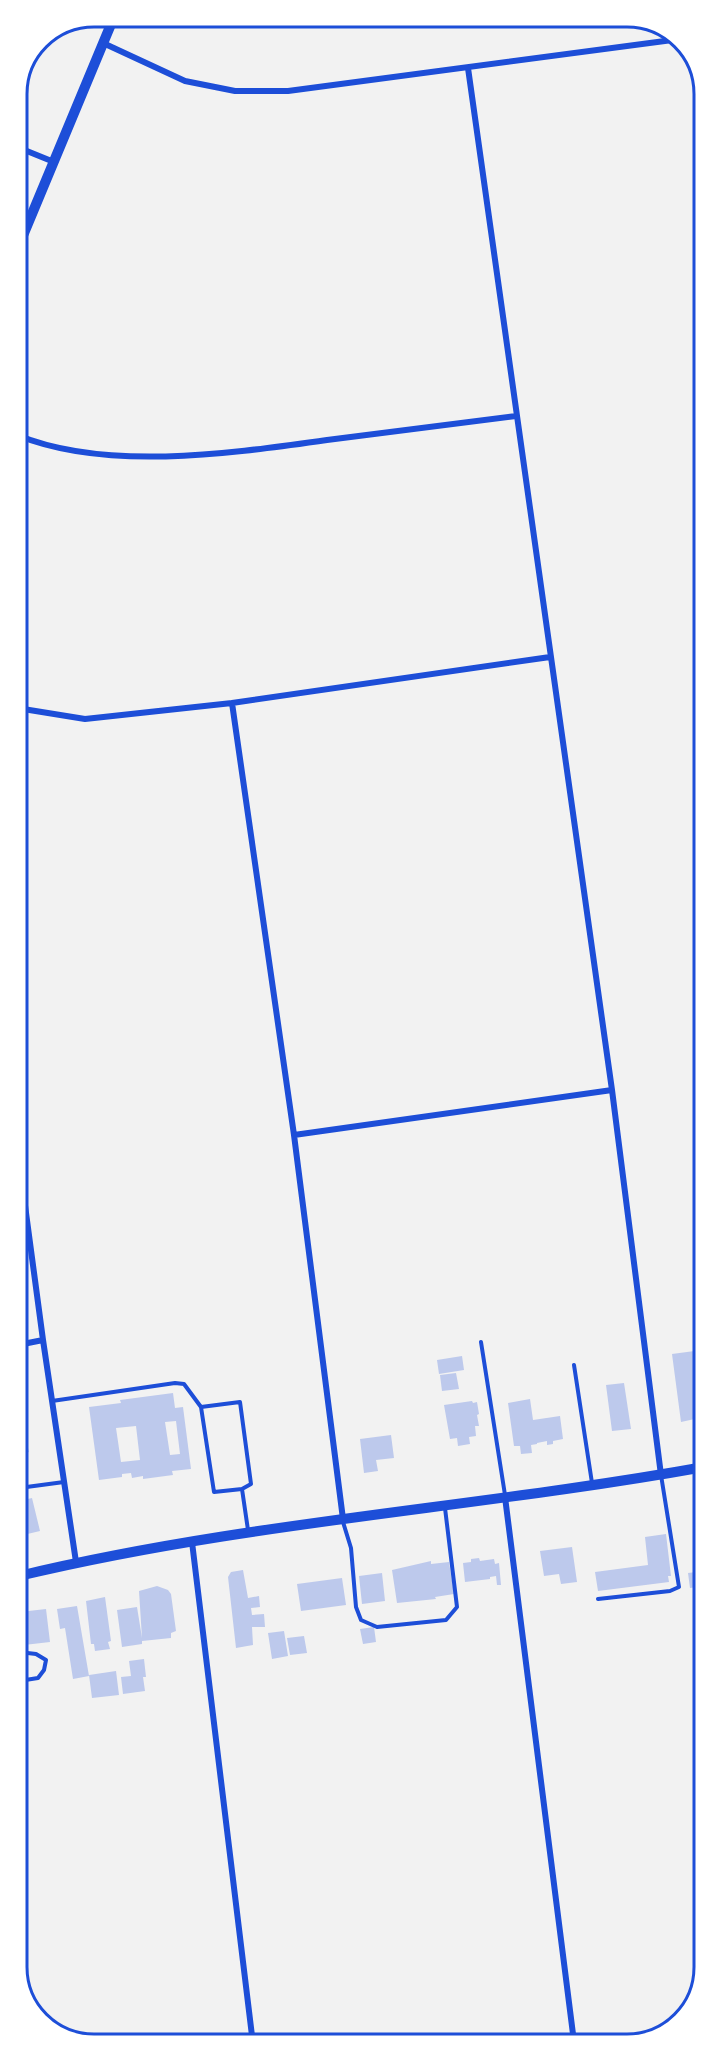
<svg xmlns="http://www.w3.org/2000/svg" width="721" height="2061" viewBox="0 0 721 2061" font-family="Commissioner,sans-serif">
	<rect width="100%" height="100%" fill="#f2f2f2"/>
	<path fill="#bdc9ec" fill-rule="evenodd" d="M702,1350L704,1417L681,1422L672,1354Z
		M462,1356L464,1370L439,1374L437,1360Z
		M456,1373L459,1389L442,1391L440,1375Z
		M624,1383L631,1429L612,1431L606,1385Z
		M173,1393L175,1408L183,1407L191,1469L172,1471L173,1475L143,1479V1476L132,1478L131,1473L122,1474V1477L99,1480L89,1407L121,1403L120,1400ZM176,1421L180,1454L170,1455L165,1422ZM136,1426L140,1460L121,1462L116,1428Z
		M530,1399L533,1420L560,1416L563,1439L553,1441V1444L547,1445V1441L537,1443V1444L531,1445L532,1453L521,1454L520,1446H514L508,1403Z
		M472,1401L473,1403L477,1402L479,1414L477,1415L479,1426H475L476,1436L469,1437L470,1444L458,1446L457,1438L450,1439L444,1405Z
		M391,1435L394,1458L376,1460L378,1471L364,1473L360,1439Z
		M25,1436L29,1452L19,1455L18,1438Z
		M32,1498L40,1531L19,1536V1501Z
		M704,1516V1561L699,1562L693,1517Z
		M666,1534L671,1576H668L669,1582L598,1591L595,1572L648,1565L645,1537Z
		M572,1547L577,1582L561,1584L559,1574L544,1576L540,1551Z
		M479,1558L480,1561L494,1559L495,1564L499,1563L501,1585H497L496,1576L490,1577V1579L465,1582L463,1563L471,1562V1559Z
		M431,1561V1564L449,1562L454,1594L435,1597L436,1599L397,1603L392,1570Z
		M243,1570L248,1598L259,1596L260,1607L251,1608L252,1615L264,1614L265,1627H252L253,1645L236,1648L228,1577L231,1572Z
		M704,1571V1586L690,1588L688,1573Z
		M382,1573L385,1601L362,1604L359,1576Z
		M342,1578L346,1605L301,1611L297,1584Z
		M157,1586L168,1590L171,1594L176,1631L171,1633V1638L142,1641V1644L122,1647L117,1610L137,1607L142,1638L139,1591Z
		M105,1597L111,1641L108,1642L110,1649L95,1651L94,1644H91L86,1601Z
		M77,1606L89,1676L73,1679L65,1628L60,1629L57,1609Z
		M46,1609L50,1642L24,1645L20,1612Z
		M374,1627L376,1642L363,1644L360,1629Z
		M284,1631L288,1656L272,1659L268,1633Z
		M304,1636L307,1653L290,1655L287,1638Z
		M144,1659L146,1677H143L145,1691L123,1694L121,1677L131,1676L129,1661Z
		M116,1671L119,1695L92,1698L89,1675Z"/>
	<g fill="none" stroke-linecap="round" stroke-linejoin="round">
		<path stroke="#1d4ed8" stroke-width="4" d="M481,1342L505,1495
			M574,1365L592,1483
			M52,1401L175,1383L184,1384L201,1407L214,1492L242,1489
			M201,1407L240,1402L251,1484L242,1489L248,1530
			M19,1488L64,1482
			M343,1522L351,1548L356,1607L361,1620L377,1627L446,1620L457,1607L445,1508
			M598,1599L670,1591L679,1587L661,1475
			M19,1652L36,1654L46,1660L44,1670L38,1678L19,1681"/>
		<path stroke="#1d4ed8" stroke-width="6" d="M103,43L185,81L235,91H288L680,39
			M468,68L612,1090L661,1475
			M17,147L54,162
			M17,435C107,472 233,453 327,440C390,432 453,424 516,416
			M232,703L294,1135L343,1519
			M17,708L85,719L232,703L550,657
			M294,1135L612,1090
			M18,1153L43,1340L76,1562
			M18,1345L43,1340
			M505,1497L574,2042
			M192,1542L253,2044"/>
		<path stroke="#1d4ed8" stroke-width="10" d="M17,250L114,17"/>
		<path stroke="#1d4ed8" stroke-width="10" d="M19,1576C244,1522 476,1508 704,1467"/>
	</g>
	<path d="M0 0H721V2061H0ZM94 27H627A67 67 0 0 1 694 94V1967A67 67 0 0 1 627 2034H94A67 67 0 0 1 27 1967V94A67 67 0 0 1 94 27Z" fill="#fff" fill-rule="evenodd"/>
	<path fill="none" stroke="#1d4ed8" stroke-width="3" d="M94 27H627A67 67 0 0 1 694 94V1967A67 67 0 0 1 627 2034H94A67 67 0 0 1 27 1967V94A67 67 0 0 1 94 27Z"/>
</svg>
